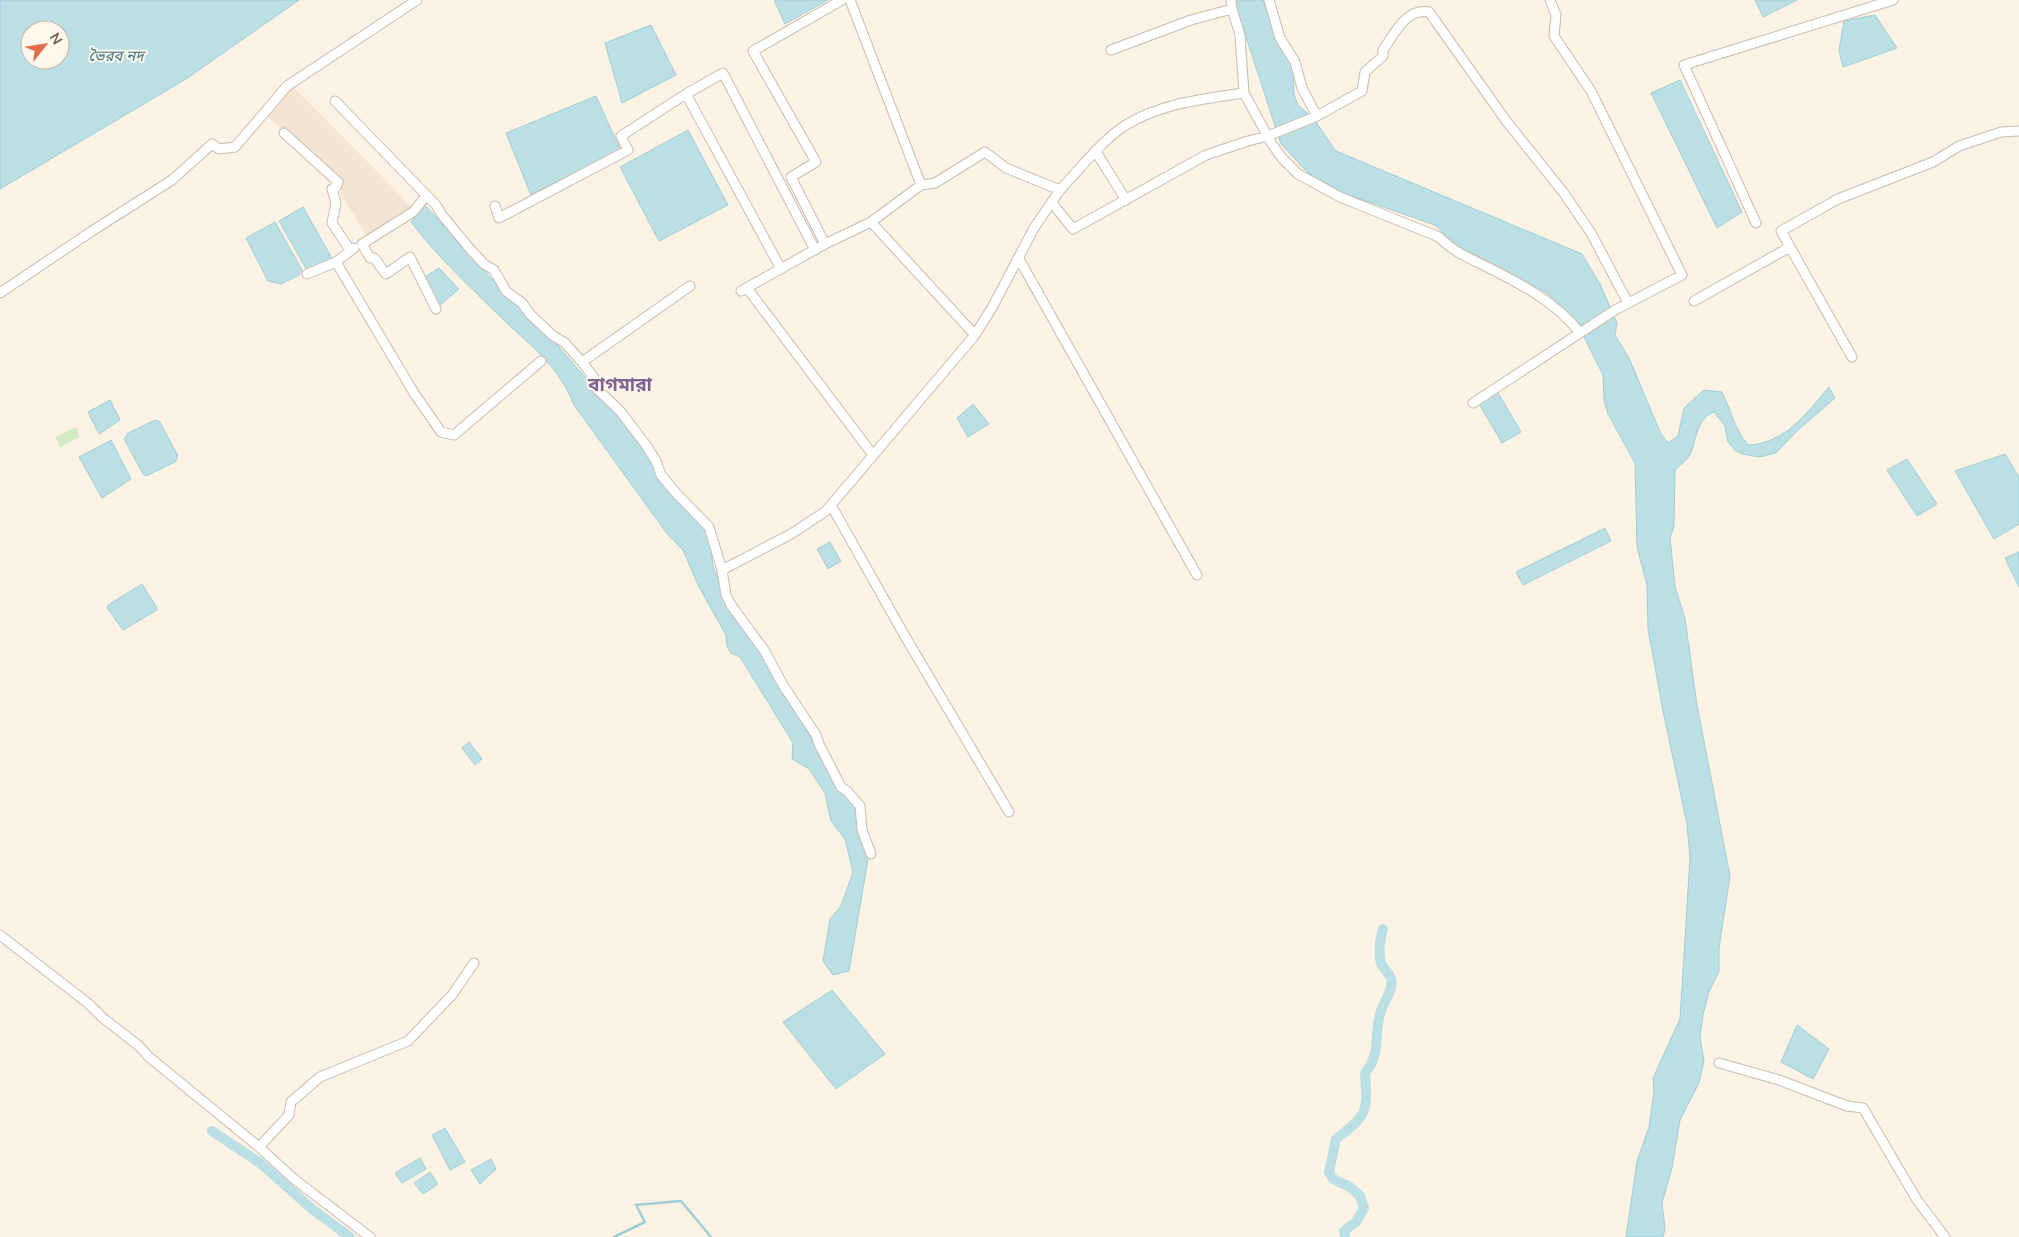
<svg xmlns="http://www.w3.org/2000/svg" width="2019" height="1237" viewBox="0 0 2019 1237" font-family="'Nunito Sans','Noto Sans Bengali',sans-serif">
	<rect width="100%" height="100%" fill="#fcf3e5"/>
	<path fill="#f3e4d3" d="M291,85L412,207L369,239L341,195V182L264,113Z"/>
	<path fill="#d3e9c4" d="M76,427L80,437L60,447L55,437Z"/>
	<path fill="#badfe5" stroke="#a0ced6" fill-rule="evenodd" d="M0,0H299L186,79L0,189ZM30,30H60V60H30Z
		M774,0H828L785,24Z
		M1234,0H1263L1266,10L1286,56L1293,66L1294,94L1298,105L1313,118L1336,151L1582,254L1600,284L1617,323L1615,335L1629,358L1661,434L1668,443L1678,436L1684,408L1704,390L1722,392C1731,410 1735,430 1748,445C1784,444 1807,413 1829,387L1835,398L1798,430L1776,453L1759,457L1742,454L1735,450L1728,442L1725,426L1714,412C1697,418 1697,438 1691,452C1689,459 1680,465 1675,470L1674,526L1670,538L1675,586L1685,619L1697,705L1730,876L1719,948V971L1709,992L1703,1014L1700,1038L1704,1061L1699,1083L1680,1120L1672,1168L1662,1203L1665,1229L1663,1237H1626L1637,1161L1649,1127L1654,1091L1653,1078L1680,1019L1690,858L1687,824L1663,711L1648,629L1647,585L1637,547L1635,463L1608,414L1604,400L1603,375L1576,321L1547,293L1456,245L1435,225L1343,193L1308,173L1281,144Z
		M1755,0H1797L1763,17Z
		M1875,15L1897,48L1843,67L1839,50L1844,21Z
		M651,25L676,75L622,103L605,43Z
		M1680,80L1742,212L1717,228L1651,93Z
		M596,96L620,149L531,195L506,133Z
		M688,130L728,205L659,241L620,167Z
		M425,205L490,277L553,340L608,404L643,449L671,495L697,518L710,539L713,567L728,603L776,676L837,785L856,808L860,835L868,859L849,971L833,975L823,961L830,919L841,906L853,872L845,839L831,821L825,793L809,769L792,759L793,743L740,657L731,653L727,647L726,635L699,587L683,550L668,535L574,405C559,368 537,351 509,325C475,292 440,260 411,222Z
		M303,207L333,260L308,272L279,221Z
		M275,222L302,270L299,275L281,284L268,281L246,238Z
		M439,268L459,289L439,306L425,277Z
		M1497,391L1521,432L1502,443L1478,402Z
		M110,400L120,420L99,434L88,412Z
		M973,404L989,424L968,437L957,418Z
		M153,421L156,420L160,422L178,456L175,462L146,476L143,474L124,439L128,433Z
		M111,440L131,479L102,498L79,457Z
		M2005,454L2019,477V524L1994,539L1955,471Z
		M1907,459L1937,504L1917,516L1887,470Z
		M1605,528L1611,541L1523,585L1516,572Z
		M830,542L841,561L828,569L817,549Z
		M2019,552V587L2005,558Z
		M142,584L156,606L157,610L123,630L107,608L108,605Z
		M469,742L482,759L475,765L462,748Z
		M832,990L885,1054L836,1089L783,1022Z
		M1797,1025L1829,1049L1813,1079L1781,1062Z
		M445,1128L465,1162L450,1170L432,1135Z
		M420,1158L426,1169L402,1183L395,1173Z
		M491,1159L496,1169L480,1184L471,1170Z
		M430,1172L438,1184L423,1194L414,1183Z"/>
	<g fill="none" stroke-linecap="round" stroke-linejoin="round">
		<path stroke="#a0ced6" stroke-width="2.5" d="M614,1237L645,1222L636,1205L681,1201L711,1237"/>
		<path stroke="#badfe5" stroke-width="10" d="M212,1131L260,1163L312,1209L350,1237
			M1345,1237L1344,1231L1356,1222L1364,1208L1360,1196L1350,1187L1333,1179L1329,1172L1336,1139C1367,1115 1368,1113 1365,1073C1383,1052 1372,1032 1382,1008C1385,1000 1394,989 1391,979C1390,973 1383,969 1381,963C1378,954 1380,938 1383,929"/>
		<defs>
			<path id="minor" d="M850,0L921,185
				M1269,0L1280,38L1295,62L1302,88L1317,116
				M1232,9L1240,35L1244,93L1272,144L1282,158L1298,174L1340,197L1439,237C1452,251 1469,258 1487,267C1521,284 1556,302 1580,333
				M1111,50L1191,20L1232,9L1231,0
				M335,101L436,205L442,215L471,250L484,264L494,270L506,291L522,303L530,314L552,335L565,343L582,362L594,378L595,387L620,411L646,445L656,461L661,475L676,493L709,527L722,570L726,595L731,605L764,650L783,685L816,735L819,744L841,787L847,791L860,806L862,830L871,854
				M284,133L338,182L336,187L332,189L336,203L332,223L350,250
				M1096,152L1126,200
				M1060,190C1078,171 1104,138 1126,125C1161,103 1204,99 1244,93
				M426,196L413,212L362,244L370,258H374L386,274L410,257L436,309
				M1052,203L1073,229L1206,155L1248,141L1268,136L1317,116L1362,91L1365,72L1383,56V50C1395,33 1406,8 1429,12L1507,122L1563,192L1591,233L1628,303
				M495,206L499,218L628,150L621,136L686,94
				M1756,223L1684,65L1893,0
				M825,244L791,177L816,162L753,51L842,0
				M1790,247L1781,231L1838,199L1933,162L1959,146L2001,132L2019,131
				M1019,259L1197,575
				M336,262L414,393L441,432L454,435L541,361
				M781,269L686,94L723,73L815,250
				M307,274L336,262L354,248
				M747,288L873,455
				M741,291L825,244L871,222L921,185L935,183L985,152L1006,168L1060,190L1034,228L993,306L975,335
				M0,293L92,231L172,180L212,144L219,149L235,147L287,86L417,0
				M1694,301L1790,247L1852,357
				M582,362L690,286
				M1473,403L1615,310L1682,275L1591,91L1554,36L1556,15L1550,0
				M831,505L906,638L1009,812
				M722,570L791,534L826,511L975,335L871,222
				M0,935L89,1004L103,1018L139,1046L149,1057L259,1147L294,1179L370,1237
				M1719,1063L1779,1080L1847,1106L1863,1108L1917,1200L1945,1237
				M259,1147L289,1115L291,1102L320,1077L408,1041L452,995L474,963"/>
		</defs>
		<use href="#minor" stroke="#cdbaac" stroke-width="11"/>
		<use href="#minor" stroke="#fff" stroke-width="9"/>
	</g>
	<g text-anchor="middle" stroke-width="4" stroke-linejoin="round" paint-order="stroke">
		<g font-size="15" font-style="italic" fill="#42767f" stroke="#fef7eb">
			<text x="116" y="61">ভৈরব নদ</text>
		</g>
		<g font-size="19" font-weight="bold" fill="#806390" stroke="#fef7eb">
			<text x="620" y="391">বাগমারা</text>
		</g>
	</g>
	<g transform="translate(45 45) rotate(60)"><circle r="24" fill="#fef7eb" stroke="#c7b8ab"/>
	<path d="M0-4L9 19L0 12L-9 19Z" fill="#e26e4e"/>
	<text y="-8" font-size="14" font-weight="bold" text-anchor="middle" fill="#74594b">N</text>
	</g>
</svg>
